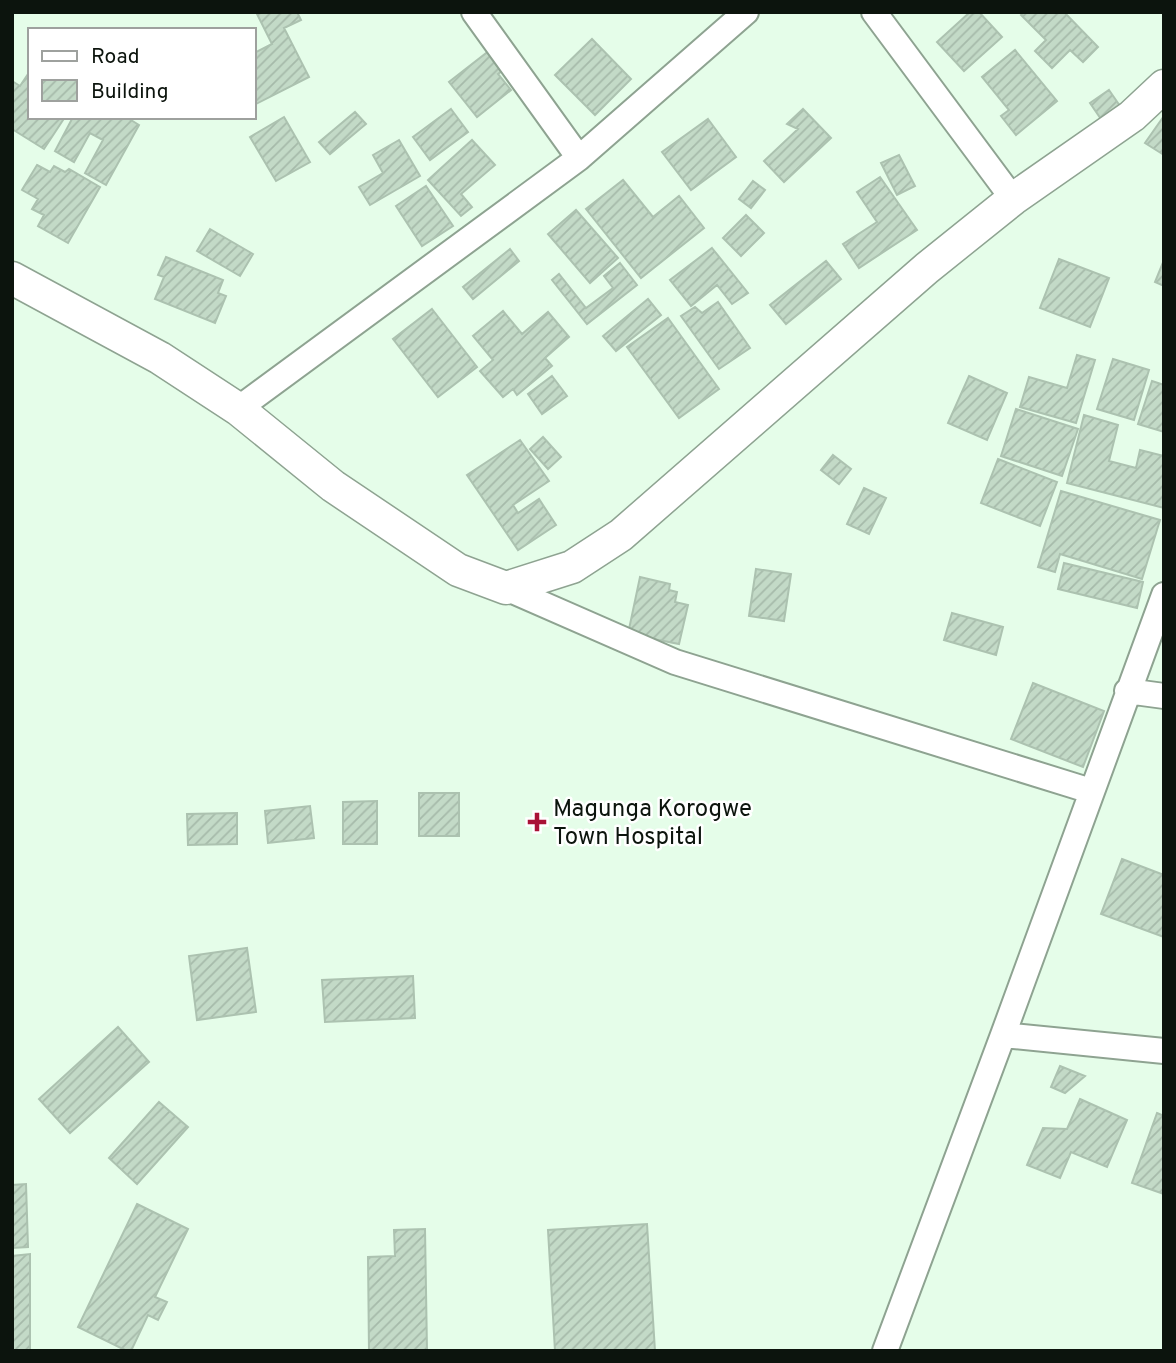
<svg xmlns="http://www.w3.org/2000/svg" width="1176" height="1363" viewBox="0 0 1176 1363" font-family="Overpass,sans-serif">
	<defs>
		<pattern id="building-hatch" width="6" height="6" patternUnits="userSpaceOnUse" patternTransform="scale(1.75)"><rect width="6" height="6" fill="#c3dac7"/><path d="M-1 1l2-2M0 6l6-6M5 7l2-2" fill="none" stroke="#a6baaa"/></pattern>
	</defs>
	<rect width="100%" height="100%" fill="#e5fde9"/>
	<path fill="url(#building-hatch)" stroke="#acc2b0" stroke-width="2" d="M256,12H297L301,20L284,28L309,77L254,105V53L272,44Z
		M970,12H979L1002,37L964,71L937,42Z
		M1024,12H1064L1098,47L1083,62L1070,50L1052,68L1035,51L1046,40L1021,15Z
		M592,39L631,79L595,115L555,75Z
		M494,47L509,66L498,74L511,90L477,117L449,82Z
		M1015,50L1057,101L1016,135L1001,116L1009,110L982,77Z
		M30,71V117H65L44,149L12,129V81L20,86Z
		M1109,90L1120,106L1101,119L1090,103Z
		M451,109L468,132L430,160L413,137Z
		M803,109L831,138L784,182L764,161L798,129L787,124Z
		M355,112L366,124L330,154L319,142Z
		M1164,116V155L1145,143Z
		M73,117H126L139,125L106,185L85,173L103,140L90,133L74,162L55,151Z
		M284,117L310,162L276,181L250,137Z
		M708,119L736,157L691,190L662,152Z
		M399,140L420,176L370,205L359,187L383,173L373,155Z
		M472,140L495,165L461,194L472,207L461,216L428,180Z
		M899,155L915,186L897,195L881,163Z
		M37,165L50,172L54,166L65,172L69,169L100,187L68,243L38,226L44,215L32,209L38,199L22,190Z
		M880,177L917,230L859,268L843,244L877,222L857,192Z
		M623,180L653,217L679,196L704,228L641,278L586,209Z
		M753,181L765,190L751,208L739,199Z
		M426,186L453,226L422,246L396,206Z
		M576,210L618,258L590,283L548,234Z
		M746,215L764,233L741,256L723,238Z
		M210,229L253,254L240,276L197,251Z
		M712,248L748,293L732,304L717,285L691,306L670,280Z
		M510,249L519,261L473,299L463,287Z
		M166,257L223,280L218,293L226,296L215,323L155,299L164,277L158,275Z
		M1059,259L1109,278L1090,327L1040,308Z
		M1164,260V286L1155,282Z
		M826,261L841,279L786,324L770,305Z
		M620,263L637,285L587,324L552,280L559,274L586,308L613,288L604,276Z
		M648,299L661,315L616,351L603,336Z
		M718,302L750,348L719,369L681,316L695,307L702,313Z
		M432,309L477,367L438,397L393,339Z
		M503,311L522,334L548,312L569,337L545,358L552,366L517,395L513,389L503,397L480,371L493,360L473,336Z
		M668,318L719,389L679,418L627,347Z
		M1077,355L1095,360L1076,423L1020,407L1029,377L1067,388Z
		M1113,359L1149,370L1134,420L1097,409Z
		M552,376L567,396L542,414L528,394Z
		M969,376L1007,393L987,440L948,423Z
		M1152,381L1164,385V432L1138,424Z
		M1016,409L1078,429L1062,476L1001,456Z
		M1084,415L1118,425L1109,461L1136,468L1140,450L1164,456V508L1067,483Z
		M543,437L561,457L548,469L530,449Z
		M520,440L549,481L513,505L518,513L539,499L556,525L518,550L467,475Z
		M833,455L851,469L839,484L821,470Z
		M998,459L1057,482L1040,526L981,503Z
		M864,488L886,498L869,534L847,524Z
		M1061,491L1160,520L1142,579L1060,554L1055,572L1038,567Z
		M1064,563L1143,582L1137,608L1058,589Z
		M756,569L791,574L784,621L749,616Z
		M640,577L670,584L669,590L677,592L675,602L688,605L679,644L628,634Z
		M952,613L1003,627L996,655L944,640Z
		M1033,683L1104,711L1083,767L1011,739Z
		M419,793H459V836H419Z
		M377,801V844H343V802Z
		M310,806L314,838L268,843L265,811Z
		M237,813V844L188,845L187,814Z
		M1122,859L1164,875V937L1101,914Z
		M247,948L256,1012L197,1020L189,956Z
		M413,976L415,1018L325,1022L322,980Z
		M118,1027L149,1062L70,1133L39,1099Z
		M1060,1066L1085,1076L1065,1093L1051,1087Z
		M1080,1099L1127,1120L1107,1167L1071,1152L1060,1178L1027,1165L1043,1128L1067,1129Z
		M159,1102L188,1127L137,1184L109,1158Z
		M1157,1113L1164,1116V1194L1132,1183Z
		M26,1184L28,1247L12,1248V1185Z
		M137,1204L188,1229L155,1297L167,1302L158,1320L148,1315L131,1351H127L78,1327Z
		M647,1224L655,1351H555L548,1230Z
		M425,1229L427,1351H369L368,1257L395,1256L394,1230Z
		M30,1254V1351H12V1256Z"/>
	<g fill="none" stroke-linecap="round" stroke-linejoin="round">
		<defs>
			<path id="minor" d="M474,12L579,158
				M874,12L1013,199
				M238,409L579,158L746,12
				M506,588L675,662L1091,791
				M1127,691L1164,696
				M1003,1035L1164,1051
				M885,1351L1003,1035L1164,595"/>
			<path id="tertiary" d="M12,278L160,358L238,409L333,486L458,570L506,588L572,567L621,535L927,268L1013,199L1132,116L1164,86"/>
		</defs>
		<use href="#minor" stroke="#8ea391" stroke-width="28"/>
		<use href="#tertiary" stroke="#8ea391" stroke-width="35"/>
		<use href="#minor" stroke="#fff" stroke-width="24"/>
		<use href="#tertiary" stroke="#fff" stroke-width="32"/>
	</g>
	<path fill="#a91136" stroke="#fff" stroke-width="2.5" d="M533.5 811.5h7v7h7v7h-7v7h-7v-7h-7v-7h7z"/>
	<g text-anchor="middle" stroke-width="5" stroke-linejoin="round" paint-order="stroke">
		<g font-size="24" fill="#0c140d" stroke="#fff" text-anchor="start">
			<text x="553" y="816">Magunga Korogwe<tspan x="553" dy="28">Town Hospital</tspan></text>
		</g>
	</g>
	<rect width="1176" height="1363" fill="none" stroke="#0c140d" stroke-width="28"/>
	<rect x="28" y="28" width="228" height="91" fill="#ffffff" stroke="#9ea19e" stroke-width="2"/>
	<rect x="42" y="51" width="35" height="10" fill="#ffffff" stroke="#9ea19e" stroke-width="2"/>
	<text x="91" y="63" font-size="21" fill="#0c140d">Road</text>
	<rect x="42" y="80" width="35" height="21" fill="url(#building-hatch)" stroke="#9ea19e" stroke-width="2"/>
	<text x="91" y="98" font-size="21" fill="#0c140d">Building</text>
</svg>
